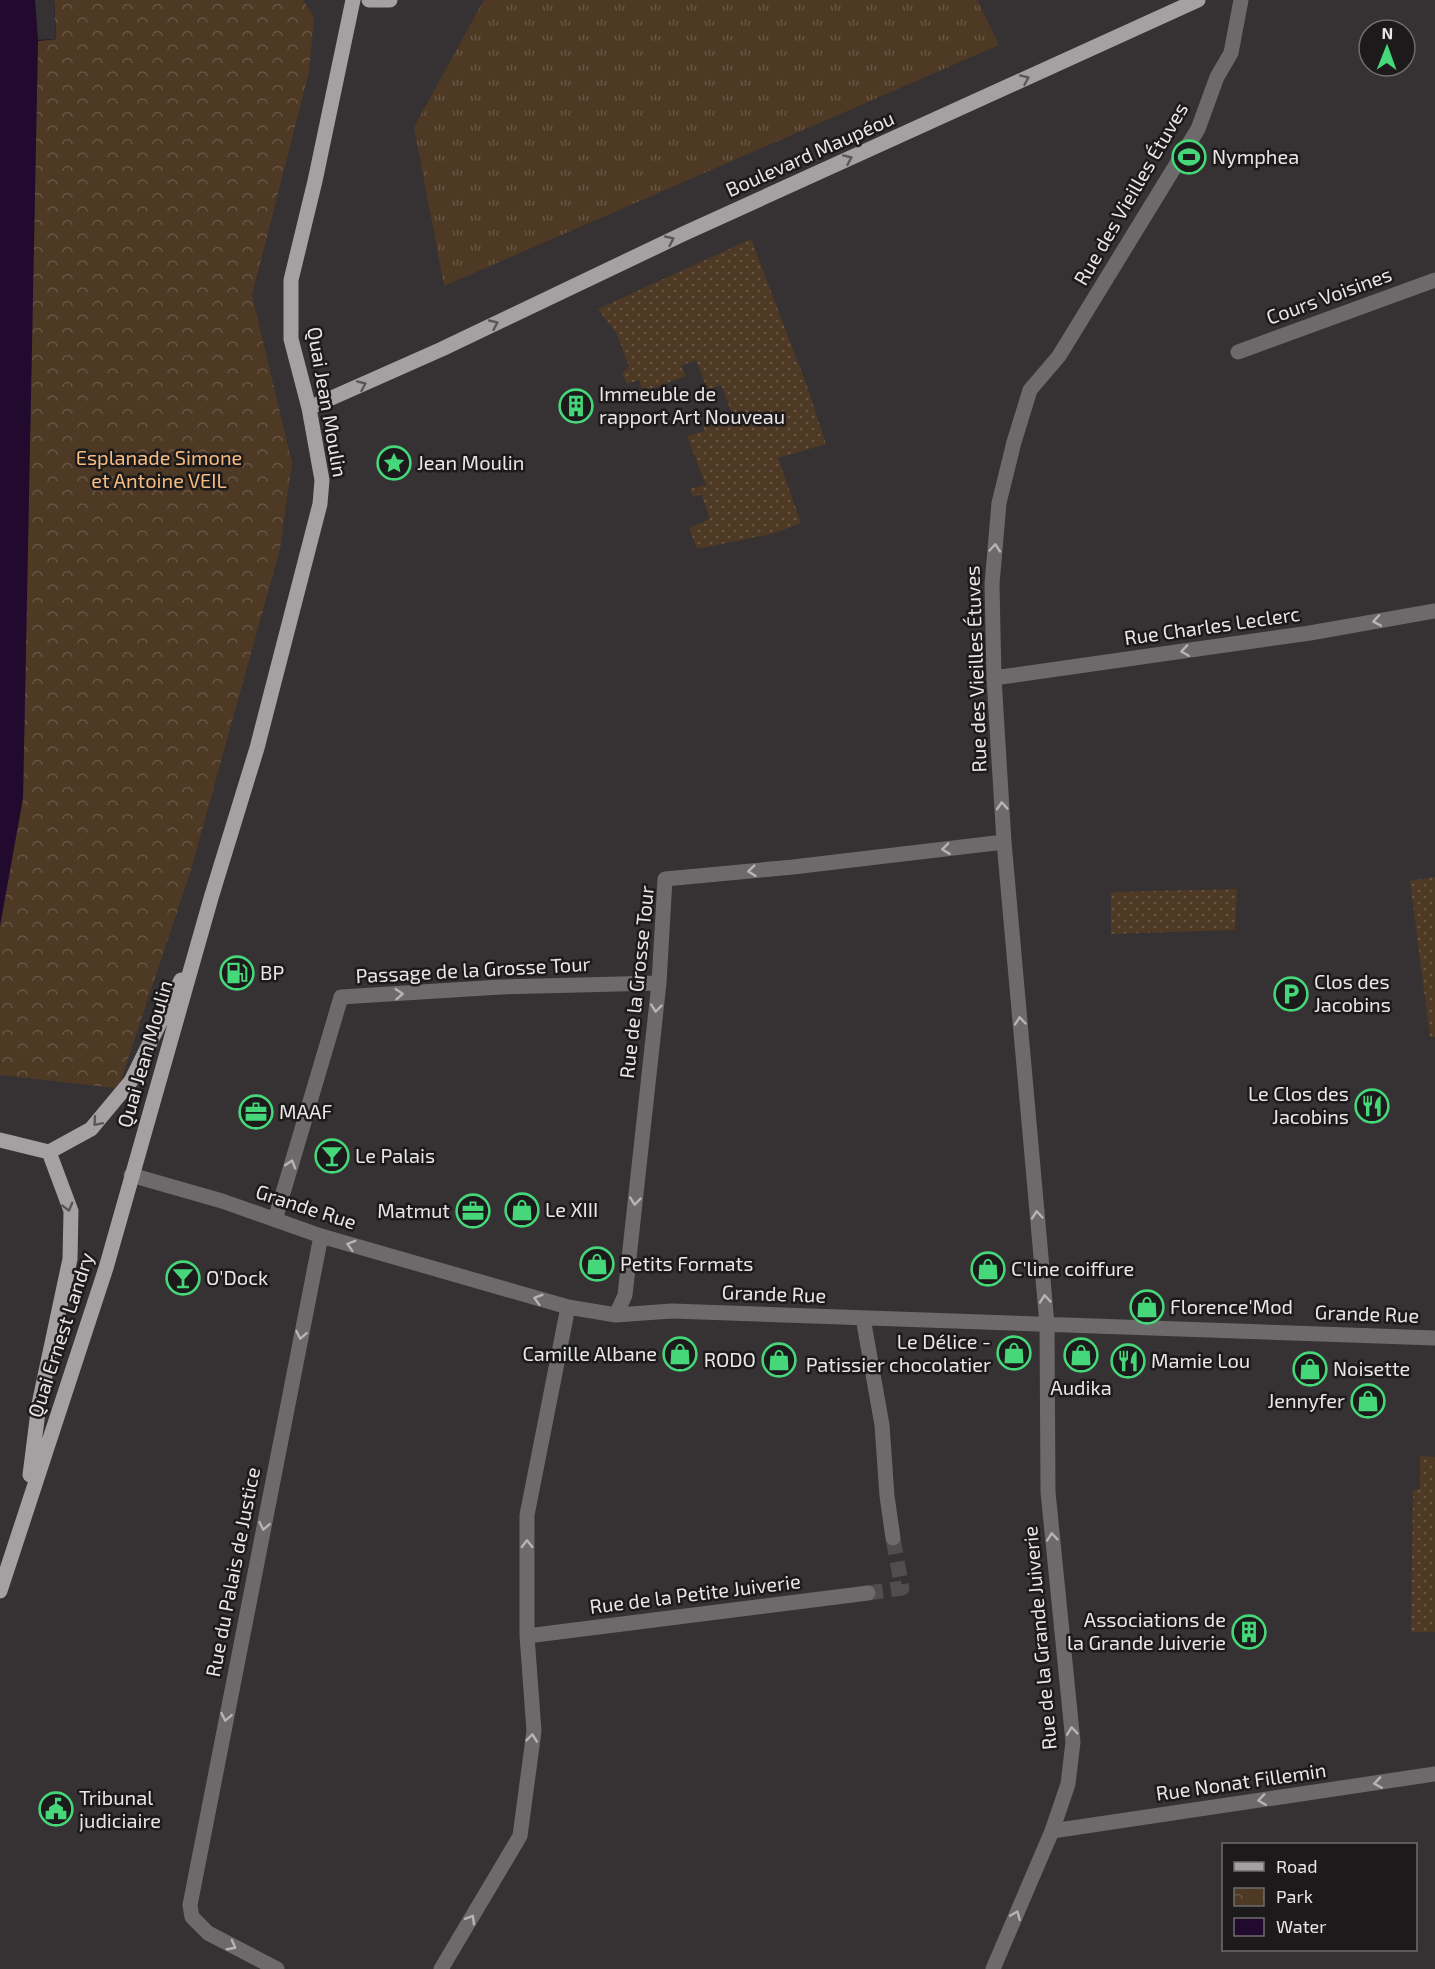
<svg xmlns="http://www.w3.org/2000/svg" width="1435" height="1969" viewBox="0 0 1435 1969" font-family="'Exo 2',sans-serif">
	<defs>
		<pattern id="grass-tufts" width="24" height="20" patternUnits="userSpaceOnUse" patternTransform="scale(1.5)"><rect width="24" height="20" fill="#4e3924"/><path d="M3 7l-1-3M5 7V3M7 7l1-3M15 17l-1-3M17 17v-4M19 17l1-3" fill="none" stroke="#685644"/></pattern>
		<pattern id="park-crowns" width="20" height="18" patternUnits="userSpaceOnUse" patternTransform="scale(1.5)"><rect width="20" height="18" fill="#4e3924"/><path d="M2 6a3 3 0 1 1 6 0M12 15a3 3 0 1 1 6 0" fill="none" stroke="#685644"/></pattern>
		<pattern id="garden-dots" width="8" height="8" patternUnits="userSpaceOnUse" patternTransform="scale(1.5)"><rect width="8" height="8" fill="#4e3924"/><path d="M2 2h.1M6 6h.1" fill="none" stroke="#685644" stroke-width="1.8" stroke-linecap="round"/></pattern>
	</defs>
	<rect width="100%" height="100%" fill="#363132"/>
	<path fill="url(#grass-tufts)" d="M484,0H977L999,45L444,286L414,127Z"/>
	<path fill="url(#park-crowns)" d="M54,0H303L314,17L309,72L252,295L292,463L280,549L190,873L121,1080L115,1088L0,1075V926L23,798L38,40L56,39Z"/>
	<path fill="url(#garden-dots)" d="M751,239L807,386L826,444L778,458L801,523L775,533L697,549L689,528L710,519L701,494L693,497L690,489L706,485L687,436L705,431L703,427L733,416L721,385L708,390L696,360L681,366L686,376L643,392L639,380L627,384L622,373L629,367L617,334L598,309Z
		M1435,877V1037H1430L1410,881Z
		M1237,889L1235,930L1111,934V892Z
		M1420,1456L1435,1457V1632H1411L1413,1490L1420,1489Z"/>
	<path fill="#220a2f" d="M0,0H54L56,39L38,41L23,798L0,926Z"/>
	<path fill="#363132" d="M35,0H54L56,39L38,40Z"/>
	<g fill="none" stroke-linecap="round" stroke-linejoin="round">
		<path stroke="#514c4d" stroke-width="15" stroke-dasharray="15 8" stroke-linecap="butt" d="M868,1593L902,1588L893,1538"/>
		<path stroke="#6c6a6b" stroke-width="15" d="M1238,352L1435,280
			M994,678L1310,633L1435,611
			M131,1175L222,1201L321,1236L568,1307L616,1315L672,1311L1435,1338
			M275,1220L341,997L501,987L659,983
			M616,1315L625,1295L659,983L665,879L793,867L1004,842
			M863,1318L882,1425L887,1496L893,1538
			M527,1636L868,1593
			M1052,1831L1435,1774
			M277,1969L208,1933L192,1917L190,1905L321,1236
			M441,1969L520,1836L534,1731L527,1636V1515L568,1307
			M993,1969L1052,1831L1068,1784L1073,1742L1048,1492L1047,1324L1004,842L994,678L992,584L999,503L1014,442L1030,390L1059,356L1198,129L1217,77L1231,53L1241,0"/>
		<path stroke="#a5a1a3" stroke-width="15" d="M369,0H390
			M309,408L442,349L683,234L1198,0
			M0,1140L49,1152
			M49,1152L91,1129L131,1081L181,980
			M30,1475L39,1404L70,1259L71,1211L49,1152
			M0,1591L106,1268L211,898L257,748L320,504L322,480L309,408L291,339V280L315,181L353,0"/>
	</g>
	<defs><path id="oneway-chevron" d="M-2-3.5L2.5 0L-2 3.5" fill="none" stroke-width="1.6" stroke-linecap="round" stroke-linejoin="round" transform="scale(1.5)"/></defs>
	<g stroke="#5a5758">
		<use href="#oneway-chevron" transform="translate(1025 79) rotate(-24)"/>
		<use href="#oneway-chevron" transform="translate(848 159) rotate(-24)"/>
		<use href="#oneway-chevron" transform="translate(670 240) rotate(-25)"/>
		<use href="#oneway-chevron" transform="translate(494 324) rotate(-25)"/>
		<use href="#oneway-chevron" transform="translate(362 385) rotate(-24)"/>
		<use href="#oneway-chevron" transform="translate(97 1122) rotate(131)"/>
		<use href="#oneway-chevron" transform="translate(68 1207) rotate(75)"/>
	</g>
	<g stroke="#b7b4b5">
		<use href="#oneway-chevron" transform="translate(995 548) rotate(-85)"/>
		<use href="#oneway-chevron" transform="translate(1377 621) rotate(170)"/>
		<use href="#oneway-chevron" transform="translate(1185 651) rotate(172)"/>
		<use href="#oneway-chevron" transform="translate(1002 806) rotate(-94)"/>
		<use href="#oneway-chevron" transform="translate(946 849) rotate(173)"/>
		<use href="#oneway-chevron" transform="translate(752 871) rotate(174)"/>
		<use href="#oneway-chevron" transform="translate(399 994) rotate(-4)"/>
		<use href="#oneway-chevron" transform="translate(656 1008) rotate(96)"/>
		<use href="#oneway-chevron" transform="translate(1020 1021) rotate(-95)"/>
		<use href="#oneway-chevron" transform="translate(291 1164) rotate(-73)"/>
		<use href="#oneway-chevron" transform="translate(635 1201) rotate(96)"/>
		<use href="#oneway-chevron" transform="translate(1037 1215) rotate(-95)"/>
		<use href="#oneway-chevron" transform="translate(351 1245) rotate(-164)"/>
		<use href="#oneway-chevron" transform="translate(538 1299) rotate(-164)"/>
		<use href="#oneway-chevron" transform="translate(1045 1299) rotate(-95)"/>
		<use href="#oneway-chevron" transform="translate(301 1335) rotate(101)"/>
		<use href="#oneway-chevron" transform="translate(264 1526) rotate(101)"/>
		<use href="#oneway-chevron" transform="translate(1052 1537) rotate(-96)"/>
		<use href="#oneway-chevron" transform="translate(527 1544) rotate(-90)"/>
		<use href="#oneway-chevron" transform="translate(226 1717) rotate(101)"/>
		<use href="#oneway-chevron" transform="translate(1072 1731) rotate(-96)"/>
		<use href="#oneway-chevron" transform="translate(532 1738) rotate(-84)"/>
		<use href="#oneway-chevron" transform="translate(1378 1783) rotate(171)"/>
		<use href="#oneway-chevron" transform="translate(1262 1800) rotate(172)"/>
		<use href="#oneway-chevron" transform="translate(1016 1915) rotate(-67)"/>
		<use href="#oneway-chevron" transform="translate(471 1919) rotate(-59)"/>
		<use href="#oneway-chevron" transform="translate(232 1946) rotate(28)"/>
	</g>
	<defs>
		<symbol id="stadium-ring" viewBox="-11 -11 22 22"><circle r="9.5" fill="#1c1a1a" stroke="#46d77a" stroke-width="1.5"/><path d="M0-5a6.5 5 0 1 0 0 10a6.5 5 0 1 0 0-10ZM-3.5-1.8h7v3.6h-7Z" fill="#46d77a"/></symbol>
		<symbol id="building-ring" viewBox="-11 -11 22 22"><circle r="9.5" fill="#1c1a1a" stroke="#46d77a" stroke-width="1.5"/><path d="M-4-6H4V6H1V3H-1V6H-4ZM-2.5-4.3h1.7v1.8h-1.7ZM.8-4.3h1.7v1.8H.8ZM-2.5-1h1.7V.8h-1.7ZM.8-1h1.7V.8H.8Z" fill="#46d77a"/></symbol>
		<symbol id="sight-ring" viewBox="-11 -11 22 22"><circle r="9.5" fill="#1c1a1a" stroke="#46d77a" stroke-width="1.5"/><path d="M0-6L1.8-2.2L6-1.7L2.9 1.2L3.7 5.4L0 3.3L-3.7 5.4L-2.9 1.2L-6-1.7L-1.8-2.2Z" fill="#46d77a"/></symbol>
		<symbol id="fuel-ring" viewBox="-11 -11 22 22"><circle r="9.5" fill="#1c1a1a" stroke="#46d77a" stroke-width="1.5"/><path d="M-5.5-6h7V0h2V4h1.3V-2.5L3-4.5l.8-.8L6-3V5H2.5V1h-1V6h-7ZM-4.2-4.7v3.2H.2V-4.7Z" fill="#46d77a"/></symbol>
		<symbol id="parking-ring" viewBox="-11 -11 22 22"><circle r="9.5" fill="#1c1a1a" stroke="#46d77a" stroke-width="1.5"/><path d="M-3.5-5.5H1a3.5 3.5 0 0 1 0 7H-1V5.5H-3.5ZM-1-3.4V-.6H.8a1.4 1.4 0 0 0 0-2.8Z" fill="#46d77a"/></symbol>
		<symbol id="restaurant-ring" viewBox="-11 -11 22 22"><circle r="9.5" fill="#1c1a1a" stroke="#46d77a" stroke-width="1.5"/><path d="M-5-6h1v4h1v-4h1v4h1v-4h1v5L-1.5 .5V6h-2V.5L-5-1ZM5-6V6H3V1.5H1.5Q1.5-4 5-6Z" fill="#46d77a"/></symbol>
		<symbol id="office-ring" viewBox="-11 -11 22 22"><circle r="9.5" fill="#1c1a1a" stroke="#46d77a" stroke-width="1.5"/><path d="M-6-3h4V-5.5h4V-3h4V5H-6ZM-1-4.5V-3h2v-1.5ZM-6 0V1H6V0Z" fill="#46d77a"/></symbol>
		<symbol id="bar-ring" viewBox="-11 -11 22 22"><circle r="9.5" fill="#1c1a1a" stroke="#46d77a" stroke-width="1.5"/><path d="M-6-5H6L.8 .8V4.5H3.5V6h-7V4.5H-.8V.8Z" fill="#46d77a"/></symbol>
		<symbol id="shop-ring" viewBox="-11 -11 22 22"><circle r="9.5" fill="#1c1a1a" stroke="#46d77a" stroke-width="1.5"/><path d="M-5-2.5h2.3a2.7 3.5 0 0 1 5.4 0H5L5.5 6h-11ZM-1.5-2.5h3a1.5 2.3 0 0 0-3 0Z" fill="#46d77a"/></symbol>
		<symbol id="civic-ring" viewBox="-11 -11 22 22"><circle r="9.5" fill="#1c1a1a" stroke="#46d77a" stroke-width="1.5"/><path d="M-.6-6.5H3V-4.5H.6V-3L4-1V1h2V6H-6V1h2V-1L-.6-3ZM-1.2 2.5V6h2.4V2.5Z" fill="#46d77a"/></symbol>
	</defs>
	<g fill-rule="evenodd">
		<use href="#stadium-ring" x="1170" y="138" width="38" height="38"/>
		<use href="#building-ring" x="557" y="387" width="38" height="38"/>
		<use href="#sight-ring" x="375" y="444" width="38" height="38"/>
		<use href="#fuel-ring" x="218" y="954" width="38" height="38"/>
		<use href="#parking-ring" x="1272" y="975" width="38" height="38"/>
		<use href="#restaurant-ring" x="1353" y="1087" width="38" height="38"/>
		<use href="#office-ring" x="237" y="1093" width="38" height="38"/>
		<use href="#bar-ring" x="313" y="1137" width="38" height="38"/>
		<use href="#shop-ring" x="503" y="1191" width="38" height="38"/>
		<use href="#office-ring" x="454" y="1192" width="38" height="38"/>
		<use href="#shop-ring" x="578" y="1245" width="38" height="38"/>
		<use href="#shop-ring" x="969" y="1250" width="38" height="38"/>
		<use href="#bar-ring" x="164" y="1259" width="38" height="38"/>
		<use href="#shop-ring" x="1128" y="1288" width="38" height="38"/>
		<use href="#shop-ring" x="995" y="1334" width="38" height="38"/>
		<use href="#shop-ring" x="661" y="1335" width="38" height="38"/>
		<use href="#shop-ring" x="1062" y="1336" width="38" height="38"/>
		<use href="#shop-ring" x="760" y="1341" width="38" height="38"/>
		<use href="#restaurant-ring" x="1109" y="1342" width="38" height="38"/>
		<use href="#shop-ring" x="1291" y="1350" width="38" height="38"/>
		<use href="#shop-ring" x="1349" y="1382" width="38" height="38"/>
		<use href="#building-ring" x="1230" y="1613" width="38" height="38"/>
		<use href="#civic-ring" x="37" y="1790" width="38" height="38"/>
	</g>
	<g text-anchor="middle" stroke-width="5" stroke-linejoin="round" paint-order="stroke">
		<g font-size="20" fill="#e9e6e6" stroke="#1c1a1a">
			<text transform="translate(810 154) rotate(-24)" y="7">Boulevard Maupéou</text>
			<text transform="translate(1131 194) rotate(-60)" y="7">Rue des Vieilles Étuves</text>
			<text transform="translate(1329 296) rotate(-20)" y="7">Cours Voisines</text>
			<text transform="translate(327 402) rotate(80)" y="7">Quai Jean Moulin</text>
			<text transform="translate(1212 626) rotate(-8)" y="7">Rue Charles Leclerc</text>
			<text transform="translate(976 669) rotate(-92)" y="7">Rue des Vieilles Étuves</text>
			<text transform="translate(473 970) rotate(-3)" y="7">Passage de la Grosse Tour</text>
			<text transform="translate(637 982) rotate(-84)" y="7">Rue de la Grosse Tour</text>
			<text transform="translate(145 1054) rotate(-74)" y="7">Quai Jean Moulin</text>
			<text transform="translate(306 1207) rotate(18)" y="7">Grande Rue</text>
			<text transform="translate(774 1294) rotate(2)" y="7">Grande Rue</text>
			<text transform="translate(1367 1314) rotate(2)" y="7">Grande Rue</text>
			<text transform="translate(61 1335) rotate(-72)" y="7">Quai Ernest Landry</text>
			<text transform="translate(233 1572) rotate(-79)" y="7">Rue du Palais de Justice</text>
			<text transform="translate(695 1594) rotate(-7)" y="7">Rue de la Petite Juiverie</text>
			<text transform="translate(1040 1638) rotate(-95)" y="7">Rue de la Grande Juiverie</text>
			<text transform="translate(1241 1782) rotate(-8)" y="7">Rue Nonat Fillemin</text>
		</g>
		<g font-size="20" fill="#e9e6e6" stroke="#1c1a1a" text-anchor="start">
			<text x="1212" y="164">Nymphea</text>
			<text x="599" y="401">Immeuble de<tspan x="599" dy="23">rapport Art Nouveau</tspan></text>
			<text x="417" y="470">Jean Moulin</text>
			<text x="260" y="980">BP</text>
			<text x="1314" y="989">Clos des<tspan x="1314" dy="23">Jacobins</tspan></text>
			<text x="1349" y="1101" text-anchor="end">Le Clos des<tspan x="1349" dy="23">Jacobins</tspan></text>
			<text x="279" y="1119">MAAF</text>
			<text x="355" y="1163">Le Palais</text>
			<text x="545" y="1217">Le XIII</text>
			<text x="450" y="1218" text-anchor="end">Matmut</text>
			<text x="620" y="1271">Petits Formats</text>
			<text x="1011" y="1276">C'line coiffure</text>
			<text x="206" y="1285">O'Dock</text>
			<text x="1170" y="1314">Florence'Mod</text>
			<text x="991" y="1349" text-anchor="end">Le Délice -<tspan x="991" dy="23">Patissier chocolatier</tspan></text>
			<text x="657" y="1361" text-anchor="end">Camille Albane</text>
			<text x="756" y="1367" text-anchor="end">RODO</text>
			<text x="1151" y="1368">Mamie Lou</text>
			<text x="1333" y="1376">Noisette</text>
			<text x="1081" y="1395" text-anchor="middle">Audika</text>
			<text x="1345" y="1408" text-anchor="end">Jennyfer</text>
			<text x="1226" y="1627" text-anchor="end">Associations de<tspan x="1226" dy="23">la Grande Juiverie</tspan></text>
			<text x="79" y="1805">Tribunal<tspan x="79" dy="23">judiciaire</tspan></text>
		</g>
		<g font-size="20" fill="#f7bc80" stroke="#1c1a1a">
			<text x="159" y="465">Esplanade Simone<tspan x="159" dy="23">et Antoine VEIL</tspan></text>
		</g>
	</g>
	<rect x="1222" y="1843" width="195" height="108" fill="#1c1a1a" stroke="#6e6c6c" stroke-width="1.5"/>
	<rect x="1234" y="1862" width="30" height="9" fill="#a5a1a3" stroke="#6e6c6c" stroke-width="1.5"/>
	<text x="1276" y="1873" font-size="18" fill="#e9e6e6">Road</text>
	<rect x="1234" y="1888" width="30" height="18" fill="url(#park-crowns)" stroke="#6e6c6c" stroke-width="1.5"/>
	<text x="1276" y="1903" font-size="18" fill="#e9e6e6">Park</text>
	<rect x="1234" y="1918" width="30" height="18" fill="#220a2f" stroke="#6e6c6c" stroke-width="1.5"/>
	<text x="1276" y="1933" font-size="18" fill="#e9e6e6">Water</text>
	<g transform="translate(1387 48) rotate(1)"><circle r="28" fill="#1c1a1a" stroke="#6e6c6c" stroke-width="1.5"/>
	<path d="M0-4.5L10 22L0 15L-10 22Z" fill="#46d77a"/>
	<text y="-9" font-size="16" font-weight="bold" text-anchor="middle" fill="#e9e6e6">N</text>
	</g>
</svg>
